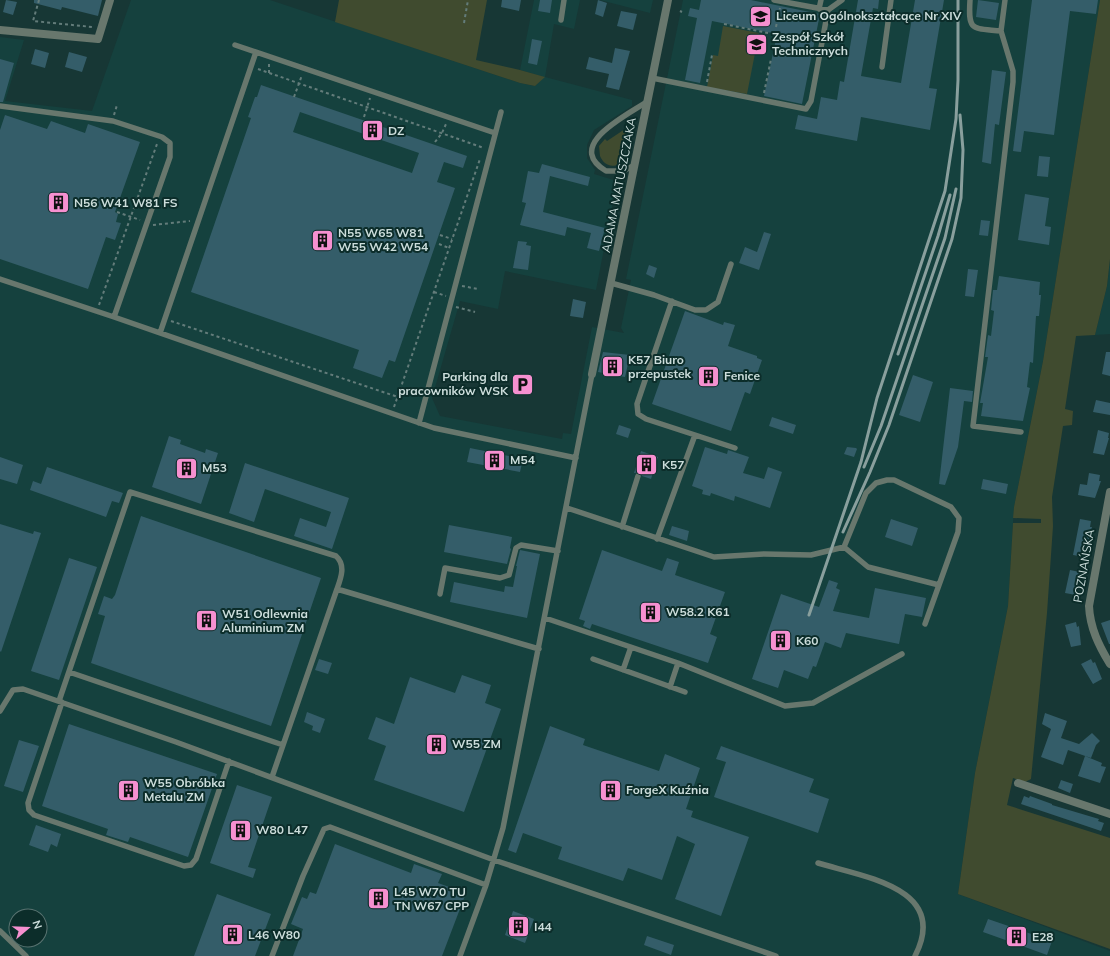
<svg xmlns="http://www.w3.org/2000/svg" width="1110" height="956" viewBox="0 0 1110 956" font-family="Mulish,sans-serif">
	<rect width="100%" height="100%" fill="#173735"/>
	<path fill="#15413e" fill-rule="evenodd" d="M131,0H270L520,83L535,86L544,77L520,70L534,0H580L574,29L554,24L545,77L632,100V106L594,130L587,145V158L595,170L594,174L617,181L596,290L505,271L498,309L460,301L432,398L440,416L562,439L563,433L571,434L592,327L624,333L621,328L631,280L626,279L683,0H1100L1043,361L1014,507L1008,606L975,773L958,894L1110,951V956H0V37L24,40L5,101L92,111ZM16,916H40V940H16Z
		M600,0H653L650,13Z
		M1110,259V334L1095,335L1107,286Z"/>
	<path fill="#404b2f" d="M339,0H487L476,60L520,70L545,77L535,86L520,83L335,22Z
		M1100,0H1110V259L1107,286L1095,335L1076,336L1065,409L1073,411L1072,425L1063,426L1052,497L1053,526L1047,613L1031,779L1025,782L1013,778L1007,805L1110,838V949L958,894L975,773L1008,606L1013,523H1041V519L1013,518L1014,507L1043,361Z
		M723,26L759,33L747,94L707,87L713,55L718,56Z
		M625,129L627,130L620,164C611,168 604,165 600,156L599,146L605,139L607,141Z"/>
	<path fill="#345d69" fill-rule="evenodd" d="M6,0L17,2L13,15L3,12Z
		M34,0H102L98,16L62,7L61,10L34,3Z
		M502,0H521L519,11L501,7Z
		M540,0H552L550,13L538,11Z
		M598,0L607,3L603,17L595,14Z
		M701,0H751L820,14L802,104L764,96L777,34L712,21L700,83L685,80L697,18L688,16L690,8L699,10Z
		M858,0H879L878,9L873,8L861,76L901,83L915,0H944L929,88L937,89L930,130L861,117L857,141L795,129L798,115L817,119L821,97L837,100L840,81L844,82Z
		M978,0L999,3L996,20L976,17Z
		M1032,0H1098L1096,14L1070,11L1054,135L1024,131L1021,152L1013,151Z
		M621,11L637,14L633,30L617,26Z
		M532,39L542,41L537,65L528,63Z
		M615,48L630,51L619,90L606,87L609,74L586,69L589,57L612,63Z
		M35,49L49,53L45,68L31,64Z
		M69,52L87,57L82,72L65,67Z
		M0,59L14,63L3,102H0Z
		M992,70L1006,72L999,125L995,124L991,164L982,162Z
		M261,85L467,156L463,168L444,162L437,182L455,188L395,362L389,360L382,378L353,368L359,350L191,292L251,118L248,117L255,97H257ZM300,112L419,153L412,173L293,132Z
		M5,115L47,129L51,121L85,133L88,124L140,142L115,212L118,214L116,222L121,223L115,240L106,237L88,289L0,259V130Z
		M1039,156L1050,157L1048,177L1037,176Z
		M542,164L590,177L588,186L550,176L543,212L605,228L599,251L587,248L591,233L567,227L565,236L520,225L526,203L522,202L528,171L539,173Z
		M1025,194L1049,198L1045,226L1051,227L1049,245L1018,240Z
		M981,220L990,221L988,236L979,235Z
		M764,232L771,234L759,270L739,263L745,247L757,252Z
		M518,241L527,242L526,245L531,246L528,270L513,268Z
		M649,265L657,268L654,278L646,274Z
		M968,269L978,270L974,297L965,296Z
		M999,276L1040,282L1039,295H1041L1039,316H1036L1033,363L1030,362L1027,387L1030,388L1023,421L981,416L983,403H980L988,357H985L988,335L991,336L994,311L991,310L993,290H997Z
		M573,299L586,302L583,318L570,316Z
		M685,311L723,325L724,322L735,325L728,346L757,356V358L762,360L750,394L745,392L731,431L652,404Z
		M603,352L630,355L625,377L598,372Z
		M1106,352H1110V376L1102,374Z
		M913,375L933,382L920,422L899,415Z
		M950,388L973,391L972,402L964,401L958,447L945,485L939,484Z
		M1096,400L1110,403V415L1093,412Z
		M772,417L796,425L793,434L769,426Z
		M619,425L631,429L628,438L616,434Z
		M1098,430L1109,433L1108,438H1109L1104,455L1093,453Z
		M169,436L181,440L180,444L205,453L206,449L218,453L201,504L152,487Z
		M705,447L727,454L728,450L749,457L743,473L764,479L768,467L782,472L770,508L735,496L734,501L711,493L710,496L702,494L703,490L692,486Z
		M847,447L856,448L857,449L854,457L844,454Z
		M470,448L523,459L520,472L467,462Z
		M641,451L658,457L651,479L642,476L640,472L634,473Z
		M0,457L23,465L17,484L0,479Z
		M245,463L349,498L332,549L294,536L300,518L326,527L331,512L265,489L254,522L229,513Z
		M47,467L123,493L119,503L112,501L106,517L30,490L33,481L41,484Z
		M1089,473L1100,475L1099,481H1101L1095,498L1078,495L1080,484L1087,485Z
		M983,479L1008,484L1006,494L981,489Z
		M141,516L321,578L271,726L91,663L105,616L98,614L104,596L112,599L115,595Z
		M891,519L918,528L912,546L885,537Z
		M1080,519L1091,521L1090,527H1092L1084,557L1073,555Z
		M0,524L33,534L34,531L41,533L1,652L0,651Z
		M449,525L512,537L510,548L511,549L507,564L444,552Z
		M672,526L689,531L687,541L669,535Z
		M520,550L540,554L527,618L450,602L454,582L504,592L505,586L513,587L517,566H516Z
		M602,550L662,571L667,558L679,562L675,575L725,592L710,634L717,637L708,663L592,624L590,629L583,626L585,621L579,619Z
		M69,558L97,567L59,680L31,671Z
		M1070,570L1080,572L1079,578H1081L1076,595L1065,593Z
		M829,580L838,583L836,588L840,590L833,611L869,618L875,588L926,598L922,617L905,614L899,644L846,633L841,648L825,642L816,667L813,666L808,679L784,670L778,688L752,679L781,594L819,607Z
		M1110,620V644H1109L1101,623Z
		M1076,622L1077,627L1079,626L1081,645L1071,647L1065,625Z
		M319,659L332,663L328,674L315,670Z
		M1091,659L1093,663L1095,662L1102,679L1093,684L1081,664Z
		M462,675L491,685L485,703L501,709L464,812L374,780L386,746L368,739L376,717L394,724L410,677L455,693Z
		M307,712L325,719L320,733L312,730L313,726L304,722Z
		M1045,713L1067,721L1061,738L1079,744L1092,733L1100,741L1096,745L1091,758L1068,750L1063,765L1041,757L1051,729L1042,724Z
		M69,724L217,774L188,857L130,837L128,842L106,835L108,829L42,806Z
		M550,726L585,739L583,745L659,771L665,754L700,768L686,809L693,811L691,817L749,837L721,916L675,899L695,844L677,836L662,880L628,868L623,881L558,859L562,847L523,833L516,853L508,850Z
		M19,740L39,746L23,792L4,786Z
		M721,746L814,779L809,792L829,799L818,833L714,797L726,762L716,759Z
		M1085,756L1102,763L1101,766L1106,767L1100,783L1078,776Z
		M1061,780L1073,784L1070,793L1058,788Z
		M237,785L272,797L248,867L256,869L253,878L210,863Z
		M1024,796L1029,798L1030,796L1052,804V805L1099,819L1098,821L1104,823L1101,831L1021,804Z
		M36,825L61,834L57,847L51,844L48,852L29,845Z
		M335,844L411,873L414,864L442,874L438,883L466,893L442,956H293L303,929L291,924L302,897L307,899L310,892L316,894Z
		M217,894L271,914L255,956H194Z
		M513,911L534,919L525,943L505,935Z
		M988,919L1052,941L1047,955L983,932Z
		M647,936L674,945L671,955L644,945Z"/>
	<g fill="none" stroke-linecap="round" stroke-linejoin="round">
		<path stroke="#637c7a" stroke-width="2" stroke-dasharray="3 3" stroke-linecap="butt" d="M39,0L33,21L92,27
			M680,11L682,12
			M464,23L468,0
			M724,24L768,33
			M776,27L780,8
			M269,64V73
			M258,69L484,148
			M707,82L712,55
			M764,93L771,59
			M294,97L302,75
			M114,115L117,105
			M364,117L370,98
			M435,142L442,133L446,124
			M117,212L140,220
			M153,225L190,221
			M440,235L452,239
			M439,244L449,248
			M462,286L478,289
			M434,292L446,296
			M99,305L157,144
			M456,307L475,312
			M171,321L398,397
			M394,407L480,159"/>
		<path stroke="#68776d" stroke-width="5.5" d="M774,0L828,10L842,0
			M970,0C968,32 972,28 1001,31
			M1005,0L1001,31L1013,71V82L973,426L1021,432
			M819,9L821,0
			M561,20L564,0
			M235,45L495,133
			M882,67L891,0
			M652,78L806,109L811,101L828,10
			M0,106L113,121L162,137L170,143V157L114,317L434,428L576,458
			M635,165L623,171H606C563,145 628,115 648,101
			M0,279L114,317
			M611,283L654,295L695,310H706L718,302L731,264
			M672,301L637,404L638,414L646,419L735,448
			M160,333L256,52
			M419,423L501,112
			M567,508L714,557L764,554L811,555L844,547L866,493L876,483L887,480H894L951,507L959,518L958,532L925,624
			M622,527L638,476
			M657,539L695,435
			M844,547L868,567L939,585
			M440,594L445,568L500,578L509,575L516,548L521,545L558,551
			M545,618L678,663L785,706L813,703L902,654
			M593,659L685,692
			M623,670L631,647
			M69,672L283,745
			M670,687L678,663
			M59,701L130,492L336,556C346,565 341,578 337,589
			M62,702L28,803L29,810L34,815L184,866L191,865L196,859L229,761
			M0,711L13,690L23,689L176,742L494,860L776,956
			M272,777L337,589L539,649
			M818,863C864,877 950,888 915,956
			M0,931L26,956
			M272,956L303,876L324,829L330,827L486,885
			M460,956L486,885L503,828L592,374"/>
		<path stroke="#68776d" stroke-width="8" d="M0,30L98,39L110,0
			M592,374L668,0
			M1110,492L1089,606C1090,628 1099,646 1110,664
			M1018,783L1110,814"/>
		<path stroke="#899f9d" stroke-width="3" d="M898,354L938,236L950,195
			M864,467L881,426L945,238L956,189
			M843,532L870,472L889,425L952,239L961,198L963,150L960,115
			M809,615L861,462L877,398L945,191L956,119L958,80V0"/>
	</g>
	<defs>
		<symbol id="school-square" viewBox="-11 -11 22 22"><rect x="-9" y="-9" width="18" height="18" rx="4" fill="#f690d0" stroke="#0c2d2a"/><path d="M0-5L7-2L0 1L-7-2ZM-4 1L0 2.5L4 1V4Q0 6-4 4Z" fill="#111"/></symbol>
		<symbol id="building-square" viewBox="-11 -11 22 22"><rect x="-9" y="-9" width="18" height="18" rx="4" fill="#f690d0" stroke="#0c2d2a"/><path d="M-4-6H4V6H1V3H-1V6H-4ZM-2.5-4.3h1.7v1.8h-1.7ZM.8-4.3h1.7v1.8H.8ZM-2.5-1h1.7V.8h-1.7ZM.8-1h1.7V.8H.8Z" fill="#111"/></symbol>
		<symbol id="parking-square" viewBox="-11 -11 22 22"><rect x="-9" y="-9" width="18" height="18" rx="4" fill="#f690d0" stroke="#0c2d2a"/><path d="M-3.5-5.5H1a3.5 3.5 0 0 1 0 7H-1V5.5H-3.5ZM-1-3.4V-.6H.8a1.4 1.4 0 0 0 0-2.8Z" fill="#111"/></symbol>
	</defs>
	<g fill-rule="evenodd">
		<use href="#school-square" x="748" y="4" width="25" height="25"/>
		<use href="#school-square" x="744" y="32" width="25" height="25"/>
		<use href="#building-square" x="360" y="118" width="25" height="25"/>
		<use href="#building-square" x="46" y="190" width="25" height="25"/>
		<use href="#building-square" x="310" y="228" width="25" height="25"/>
		<use href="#building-square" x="600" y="354" width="25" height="25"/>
		<use href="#building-square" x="696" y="364" width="25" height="25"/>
		<use href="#parking-square" x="510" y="372" width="25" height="25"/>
		<use href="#building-square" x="482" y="448" width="25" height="25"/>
		<use href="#building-square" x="634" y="452" width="25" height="25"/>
		<use href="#building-square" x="174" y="456" width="25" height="25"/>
		<use href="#building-square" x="638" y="600" width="25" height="25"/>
		<use href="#building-square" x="194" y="608" width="25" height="25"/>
		<use href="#building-square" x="768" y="628" width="25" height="25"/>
		<use href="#building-square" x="424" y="732" width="25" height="25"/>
		<use href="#building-square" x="116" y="778" width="25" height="25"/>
		<use href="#building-square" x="598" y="778" width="25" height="25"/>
		<use href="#building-square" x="228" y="818" width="25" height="25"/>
		<use href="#building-square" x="366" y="886" width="25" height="25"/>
		<use href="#building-square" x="506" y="914" width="25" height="25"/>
		<use href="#building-square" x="220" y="922" width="25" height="25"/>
		<use href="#building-square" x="1004" y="924" width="25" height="25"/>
	</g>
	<g text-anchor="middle" stroke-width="4" stroke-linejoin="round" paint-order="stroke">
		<g font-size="12" font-weight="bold" fill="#ccdddb" stroke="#0c2d2a" text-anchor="start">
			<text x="776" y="20">Liceum Ogólnokształcące Nr XIV</text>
			<text x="772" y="41">Zespół Szkół<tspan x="772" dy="14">Technicznych</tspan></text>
			<text x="388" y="135">DZ</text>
			<text x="74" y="207">N56 W41 W81 FS</text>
			<text x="338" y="237">N55 W65 W81<tspan x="338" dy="14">W55 W42 W54</tspan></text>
			<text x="628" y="364">K57 Biuro<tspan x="628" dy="14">przepustek</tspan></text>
			<text x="724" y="380">Fenice</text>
			<text x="508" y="381" text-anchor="end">Parking dla<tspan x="508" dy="14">pracowników WSK</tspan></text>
			<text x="510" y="464">M54</text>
			<text x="662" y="469">K57</text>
			<text x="202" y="472">M53</text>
			<text x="666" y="616">W58.2 K61</text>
			<text x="222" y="618">W51 Odlewnia<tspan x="222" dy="14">Aluminium ZM</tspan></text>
			<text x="796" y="645">K60</text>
			<text x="452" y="748">W55 ZM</text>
			<text x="144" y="787">W55 Obróbka<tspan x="144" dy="14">Metalu ZM</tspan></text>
			<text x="626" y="794">ForgeX Kuźnia</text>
			<text x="256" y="834">W80 L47</text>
			<text x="394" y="896">L45 W70 TU<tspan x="394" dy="14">TN W67 CPP</tspan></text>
			<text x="534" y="931">I44</text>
			<text x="248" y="939">L46 W80</text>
			<text x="1032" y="941">E28</text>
		</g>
		<g font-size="12" fill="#ccdddb" stroke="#0c2d2a">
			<text transform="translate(619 185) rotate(-79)" y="4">ADAMA MATUSZCZAKA</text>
			<text transform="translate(1084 566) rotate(-80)" y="4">POZNAŃSKA</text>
		</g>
	</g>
	<g transform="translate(28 928) rotate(71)"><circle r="19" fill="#0c2d2a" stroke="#597371"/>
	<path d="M0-3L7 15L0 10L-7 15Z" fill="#f690d0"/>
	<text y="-6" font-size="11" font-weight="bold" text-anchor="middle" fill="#ccdddb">N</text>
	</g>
</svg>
